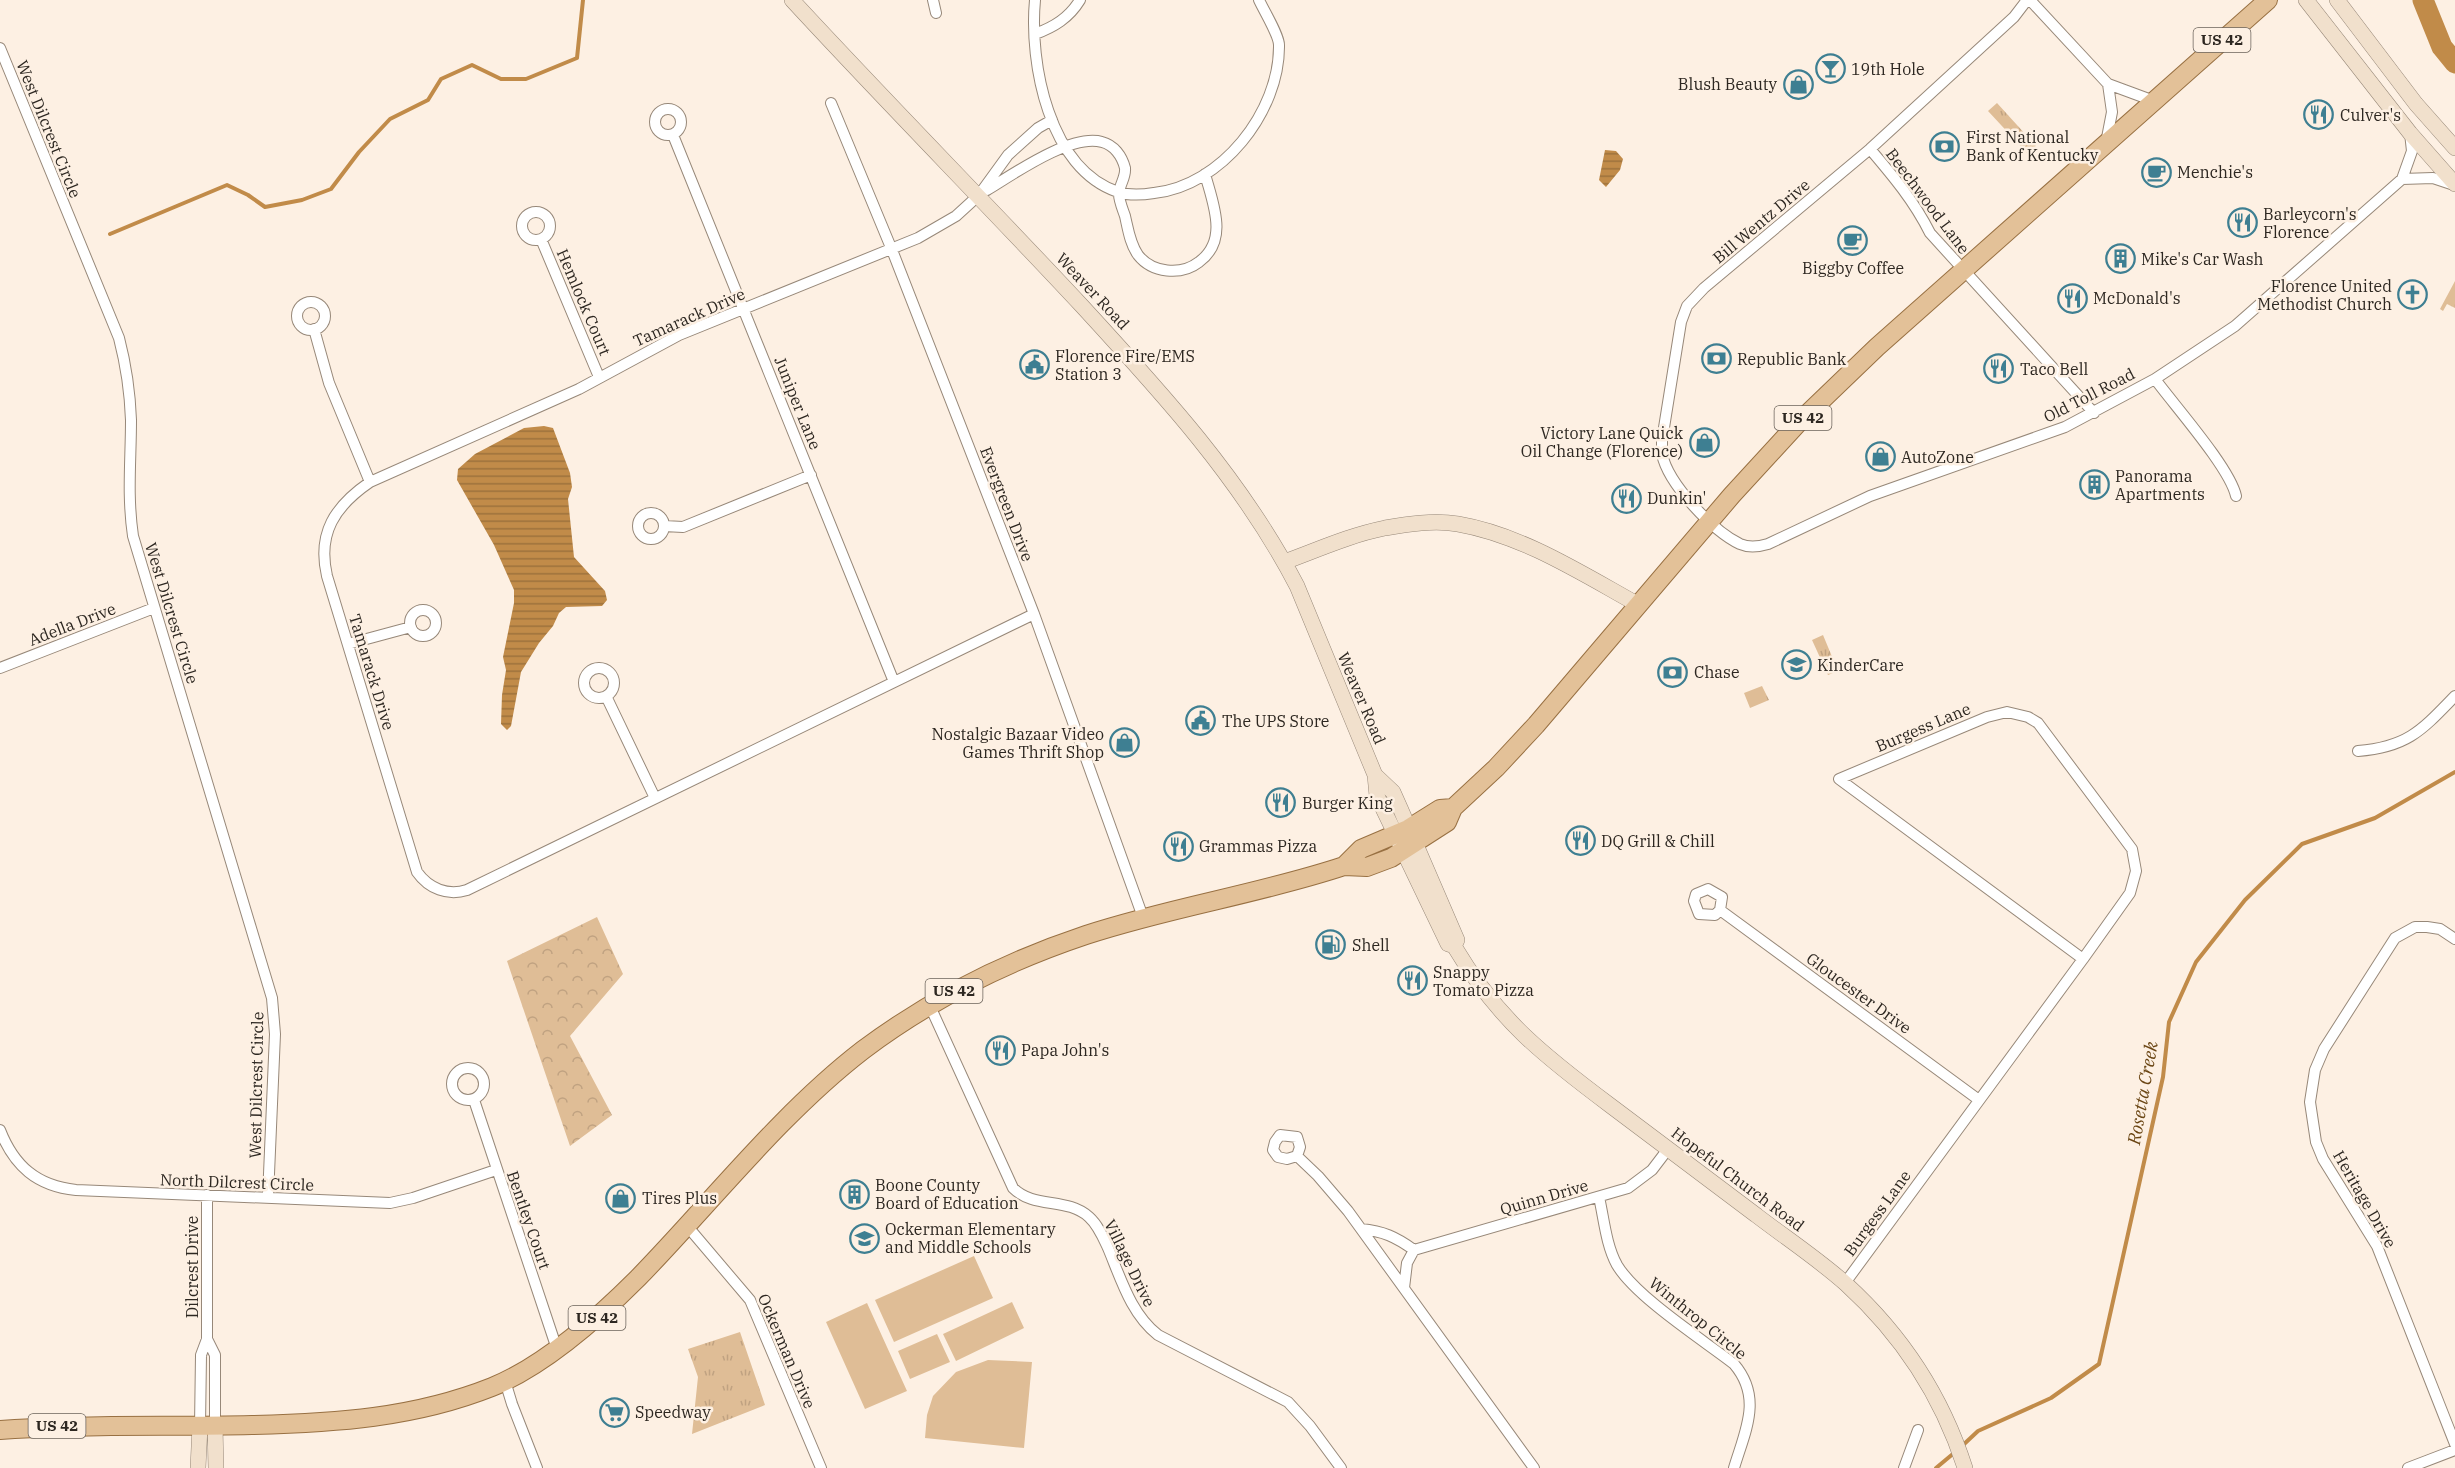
<svg xmlns="http://www.w3.org/2000/svg" width="2455" height="1468" viewBox="0 0 2455 1468" font-family="'IBM Plex Serif',serif">
	<defs>
		<pattern id="forest-crowns" width="20" height="18" patternUnits="userSpaceOnUse" patternTransform="scale(1.5)"><rect width="20" height="18" fill="#dfbd96"/><path d="M2 6a3 3 0 1 1 6 0M12 15a3 3 0 1 1 6 0" fill="none" stroke="#c0a281"/></pattern>
		<pattern id="park-tufts" width="24" height="20" patternUnits="userSpaceOnUse" patternTransform="scale(1.5)"><rect width="24" height="20" fill="#dfbd96"/><path d="M3 7l-1-3M5 7V3M7 7l1-3M15 17l-1-3M17 17v-4M19 17l1-3" fill="none" stroke="#c0a281"/></pattern>
		<pattern id="water-rules" width="6" height="5" patternUnits="userSpaceOnUse" patternTransform="scale(1.5)"><rect width="6" height="5" fill="#c18b49"/><path d="M0 2.5h6" fill="none" stroke="#9d723c"/></pattern>
	</defs>
	<rect width="100%" height="100%" fill="#fdf0e3"/>
	<path fill="#dfbd96" d="M974,1256L993,1298L894,1342L875,1300Z
		M1012,1302L1024,1328L956,1361L943,1334Z
		M867,1303L907,1391L865,1409L826,1322Z
		M937,1334L950,1362L910,1379L898,1351Z
		M988,1360L1032,1362L1024,1448L925,1438L927,1415L933,1396L956,1372Z"/>
	<path fill="url(#forest-crowns)" d="M597,917L623,974L570,1036L612,1115L570,1146L507,961Z"/>
	<path fill="url(#park-tufts)" d="M1997,103L2036,146L2027,153L1988,111Z
		M2455,281V308L2447,304L2443,311L2440,309Z
		M1823,635L1838,671L1828,675L1812,640Z
		M1762,686L1769,700L1750,708L1744,693Z
		M740,1332L765,1405L692,1434L698,1377L688,1349Z"/>
	<path fill="url(#water-rules)" d="M1605,150L1616,151L1623,159L1620,170L1606,187L1599,180Z
		M544,426L553,428L570,473L572,487L568,499L574,557L605,591L607,600L602,606L566,607L559,613L553,626L539,643L521,672L511,726L507,730L501,724L502,695L506,670L503,657L514,603V590L494,545L457,480L458,469L475,454L524,428Z"/>
	<g fill="none" stroke-linecap="round" stroke-linejoin="round">
		<path stroke="#c18b49" stroke-width="4" d="M110,234L227,185L248,195L265,207L302,200L331,189L359,152L390,119L428,100L441,79L472,65L501,79H526L577,58L583,0
			M1962,1446L1978,1431L2051,1398L2099,1364L2163,1077L2169,1022L2196,962L2245,900L2302,844L2375,818L2455,772
			M1936,1468L1954,1453"/>
		<path stroke="#c18b49" stroke-width="21" d="M2423,0L2442,47L2455,63"/>
		<defs>
			<path id="minor" d="M933,0L936,13
				M1035,0C1029,63 1049,169 1118,192C1130,196 1142,195 1154,193C1221,186 1280,112 1279,45C1279,35 1264,11 1259,0
				M2027,0L2014,17L1870,149L1704,288L1687,306L1681,322L1662,440C1662,444 1662,450 1662,454C1668,484 1713,531 1740,544C1749,548 1758,547 1768,544L1870,496L2065,427L2155,379L2235,326L2402,179L2412,151L2410,133
				M2030,0L2108,84L2154,101
				M1035,34C1054,27 1069,18 1080,0
				M0,48L119,338C126,365 130,392 131,420C131,460 127,495 133,536L272,998L275,1034L268,1197
				M831,103L892,250L1034,614L1144,920
				M655 122a13 13 0 1 1 26 0a13 13 0 1 1-26 0Z
				M673,135L894,682
				M2106,143L2112,112L2108,84
				M1870,149C1893,176 1914,201 1930,233L2094,413
				M2402,179L2433,178L2454,185
				M987,190C1012,175 1071,133 1102,142C1114,145 1122,156 1125,168C1126,178 1119,185 1119,194C1119,201 1123,210 1125,216C1128,229 1130,244 1138,255C1152,273 1181,276 1199,262C1229,240 1213,204 1205,174
				M522 226a14 14 0 1 1 28 0a14 14 0 1 1-28 0Z
				M541,239L599,377
				M297 316a14 14 0 1 1 28 0a14 14 0 1 1-28 0Z
				M314,329L329,383L370,482
				M2155,379C2174,405 2230,468 2236,496
				M638 526a13 13 0 1 1 26 0a13 13 0 1 1-26 0Z
				M664,526L683,527L811,475
				M410 623a13 13 0 1 1 26 0a13 13 0 1 1-26 0Z
				M1034,614L467,890C448,896 429,889 417,872L327,576C317,533 335,506 370,482L579,389L679,335L918,238L956,216L979,195L1008,155L1038,128L1052,120
				M348,644L411,627
				M0,668L154,608
				M584 683a15 15 0 1 1 30 0a15 15 0 1 1-30 0Z
				M606,696L655,798
				M2007,712L2028,717L2038,723L2132,849L2136,871L2130,893L2083,959L1839,779L1987,717Z
				M2358,751C2408,747 2422,730 2455,696
				M1720,910L1715,915L1699,914L1694,901L1696,894L1708,889L1722,897L1720,910L1979,1100
				M2455,939L2440,929L2427,927H2415L2395,938L2324,1049L2315,1070L2310,1102L2316,1142L2323,1159L2377,1246L2455,1444
				M929,1004L1013,1188C1034,1209 1067,1197 1089,1217C1098,1225 1103,1237 1108,1248C1121,1279 1131,1314 1158,1335L1288,1402L1310,1426L1341,1468
				M452 1084a16 16 0 1 1 32 0a16 16 0 1 1-32 0Z
				M474,1100L557,1349
				M0,1130C14,1166 37,1186 76,1190L390,1203L413,1198L496,1170
				M1297,1156L1287,1159L1278,1157L1273,1150L1275,1142L1280,1135L1297,1137L1300,1147L1297,1156L1318,1176L1348,1211L1534,1468
				M1599,1197C1604,1219 1606,1245 1617,1265C1636,1297 1703,1340 1734,1364C1763,1398 1745,1431 1734,1468
				M688,1227L750,1300L821,1468
				M1361,1229C1383,1231 1396,1237 1414,1250
				M1845,1283L2083,959
				M1404,1288L1407,1263L1414,1250L1628,1188L1652,1170L1668,1149
				M207,1339L215,1355V1426
				M505,1381L512,1404L537,1468
				M200,1426L201,1355L207,1339V1195
				M1904,1468L1918,1430
				M2408,1468L2455,1450"/>
			<path id="secondary" d="M792,0C887,103 986,203 1082,306C1162,393 1242,480 1297,586L1375,775L1377,796L1448,944L1454,946C1498,1020 1544,1056 1611,1106C1660,1143 1708,1179 1756,1215C1786,1238 1818,1259 1846,1284C1902,1335 1942,1396 1965,1468
				M2306,0L2410,133L2455,184
				M2337,0L2416,104L2455,148
				M1284,562C1317,550 1350,535 1385,528C1408,524 1434,520 1458,524C1522,535 1581,573 1637,604
				M1375,775L1393,792L1401,810L1457,940L1454,946
				M215,1426L216,1468
				M198,1468L200,1426"/>
			<path id="primary" d="M1344,866L1361,849L1408,829L1440,809L1453,808
				M0,1430C84,1424 168,1427 252,1425C335,1423 414,1418 492,1387C544,1366 598,1318 638,1278C711,1203 780,1114 863,1050C931,999 1005,962 1086,935C1171,907 1260,894 1344,866L1367,867L1391,858L1447,822L1453,808L1496,768L1536,725L1732,495L1800,421L1877,347L2268,0"/>
		</defs>
		<use href="#minor" stroke="#978879" stroke-width="12"/>
		<use href="#secondary" stroke="#978879" stroke-width="16"/>
		<use href="#primary" stroke="#987042" stroke-width="20"/>
		<use href="#minor" stroke="#fff" stroke-width="10"/>
		<use href="#secondary" stroke="#f1e0cc" stroke-width="15"/>
		<use href="#primary" stroke="#e3c198" stroke-width="18"/>
	</g>
	<defs>
		<symbol id="bar-ring" viewBox="-11 -11 22 22"><circle r="9.5" fill="#fdf0e3" stroke="#3e7f92" stroke-width="1.5"/><path d="M-6-5H6L.8 .8V4.5H3.5V6h-7V4.5H-.8V.8Z" fill="#3e7f92"/></symbol>
		<symbol id="shop-ring" viewBox="-11 -11 22 22"><circle r="9.5" fill="#fdf0e3" stroke="#3e7f92" stroke-width="1.5"/><path d="M-5-2.5h2.3a2.7 3.5 0 0 1 5.4 0H5L5.5 6h-11ZM-1.5-2.5h3a1.5 2.3 0 0 0-3 0Z" fill="#3e7f92"/></symbol>
		<symbol id="restaurant-ring" viewBox="-11 -11 22 22"><circle r="9.5" fill="#fdf0e3" stroke="#3e7f92" stroke-width="1.5"/><path d="M-5-6h1v4h1v-4h1v4h1v-4h1v5L-1.5 .5V6h-2V.5L-5-1ZM5-6V6H3V1.5H1.5Q1.5-4 5-6Z" fill="#3e7f92"/></symbol>
		<symbol id="bank-ring" viewBox="-11 -11 22 22"><circle r="9.5" fill="#fdf0e3" stroke="#3e7f92" stroke-width="1.5"/><path d="M-6-4H6V4H-6ZM0-2.3a2.3 2.3 0 1 0 0 4.6a2.3 2.3 0 1 0 0-4.6Z" fill="#3e7f92"/></symbol>
		<symbol id="cafe-ring" viewBox="-11 -11 22 22"><circle r="9.5" fill="#fdf0e3" stroke="#3e7f92" stroke-width="1.5"/><path d="M-5.5-4.5H6V0H3Q3 3.5 0 3.5H-2.5Q-5.5 3.5-5.5 0ZM3-3.2v2h1.7v-2ZM-6 4.5H4V6H-6Z" fill="#3e7f92"/></symbol>
		<symbol id="building-ring" viewBox="-11 -11 22 22"><circle r="9.5" fill="#fdf0e3" stroke="#3e7f92" stroke-width="1.5"/><path d="M-4-6H4V6H1V3H-1V6H-4ZM-2.5-4.3h1.7v1.8h-1.7ZM.8-4.3h1.7v1.8H.8ZM-2.5-1h1.7V.8h-1.7ZM.8-1h1.7V.8H.8Z" fill="#3e7f92"/></symbol>
		<symbol id="church-ring" viewBox="-11 -11 22 22"><circle r="9.5" fill="#fdf0e3" stroke="#3e7f92" stroke-width="1.5"/><path d="M-1.2-6h2.4v3.5h3.3v2.4h-3.3V6h-2.4V-.1h-3.3v-2.4h3.3Z" fill="#3e7f92"/></symbol>
		<symbol id="civic-ring" viewBox="-11 -11 22 22"><circle r="9.5" fill="#fdf0e3" stroke="#3e7f92" stroke-width="1.5"/><path d="M-.6-6.5H3V-4.5H.6V-3L4-1V1h2V6H-6V1h2V-1L-.6-3ZM-1.2 2.5V6h2.4V2.5Z" fill="#3e7f92"/></symbol>
		<symbol id="school-ring" viewBox="-11 -11 22 22"><circle r="9.5" fill="#fdf0e3" stroke="#3e7f92" stroke-width="1.5"/><path d="M0-5L7-2L0 1L-7-2ZM-4 1L0 2.5L4 1V4Q0 6-4 4Z" fill="#3e7f92"/></symbol>
		<symbol id="fuel-ring" viewBox="-11 -11 22 22"><circle r="9.5" fill="#fdf0e3" stroke="#3e7f92" stroke-width="1.5"/><path d="M-5.5-6h7V0h2V4h1.3V-2.5L3-4.5l.8-.8L6-3V5H2.5V1h-1V6h-7ZM-4.2-4.7v3.2H.2V-4.7Z" fill="#3e7f92"/></symbol>
		<symbol id="supermarket-ring" viewBox="-11 -11 22 22"><circle r="9.5" fill="#fdf0e3" stroke="#3e7f92" stroke-width="1.5"/><path d="M-6-5.5h2.5l.6 2H6L4.5 2H-2.5L-4.4-4H-6ZM-1.5 3.2a1.3 1.3 0 1 0 .1 0ZM3 3.2a1.3 1.3 0 1 0 .1 0Z" fill="#3e7f92"/></symbol>
	</defs>
	<g fill-rule="evenodd">
		<use href="#bar-ring" x="1814" y="52" width="33" height="33"/>
		<use href="#shop-ring" x="1782" y="68" width="33" height="33"/>
		<use href="#restaurant-ring" x="2302" y="98" width="33" height="33"/>
		<use href="#bank-ring" x="1928" y="130" width="33" height="33"/>
		<use href="#cafe-ring" x="2140" y="156" width="33" height="33"/>
		<use href="#restaurant-ring" x="2226" y="206" width="33" height="33"/>
		<use href="#cafe-ring" x="1836" y="224" width="33" height="33"/>
		<use href="#building-ring" x="2104" y="242" width="33" height="33"/>
		<use href="#church-ring" x="2396" y="278" width="33" height="33"/>
		<use href="#restaurant-ring" x="2056" y="282" width="33" height="33"/>
		<use href="#bank-ring" x="1700" y="342" width="33" height="33"/>
		<use href="#civic-ring" x="1018" y="348" width="33" height="33"/>
		<use href="#restaurant-ring" x="1982" y="352" width="33" height="33"/>
		<use href="#shop-ring" x="1688" y="426" width="33" height="33"/>
		<use href="#shop-ring" x="1864" y="440" width="33" height="33"/>
		<use href="#building-ring" x="2078" y="468" width="33" height="33"/>
		<use href="#restaurant-ring" x="1610" y="482" width="33" height="33"/>
		<use href="#school-ring" x="1780" y="648" width="33" height="33"/>
		<use href="#bank-ring" x="1656" y="656" width="33" height="33"/>
		<use href="#civic-ring" x="1184" y="704" width="33" height="33"/>
		<use href="#shop-ring" x="1108" y="726" width="33" height="33"/>
		<use href="#restaurant-ring" x="1264" y="786" width="33" height="33"/>
		<use href="#restaurant-ring" x="1564" y="824" width="33" height="33"/>
		<use href="#restaurant-ring" x="1162" y="830" width="33" height="33"/>
		<use href="#fuel-ring" x="1314" y="928" width="33" height="33"/>
		<use href="#restaurant-ring" x="1396" y="964" width="33" height="33"/>
		<use href="#restaurant-ring" x="984" y="1034" width="33" height="33"/>
		<use href="#building-ring" x="838" y="1178" width="33" height="33"/>
		<use href="#shop-ring" x="604" y="1182" width="33" height="33"/>
		<use href="#school-ring" x="848" y="1222" width="33" height="33"/>
		<use href="#supermarket-ring" x="598" y="1396" width="33" height="33"/>
	</g>
	<g text-anchor="middle" stroke-width="5" stroke-linejoin="round" paint-order="stroke">
		<g fill="#fdf0e3" stroke="#6b635b" stroke-width="1.5">
			<rect x="2193.5" y="28" width="57" height="24" rx="4.5"/>
			<rect x="1774.5" y="406" width="57" height="24" rx="4.5"/>
			<rect x="925.5" y="979" width="57" height="24" rx="4.5"/>
			<rect x="568.5" y="1306" width="57" height="24" rx="4.5"/>
			<rect x="28.5" y="1414" width="57" height="24" rx="4.5"/>
		</g>
		<g font-size="15" font-weight="bold" fill="#2d2721">
			<text x="2222" y="45">US 42</text>
			<text x="1803" y="423">US 42</text>
			<text x="954" y="996">US 42</text>
			<text x="597" y="1323">US 42</text>
			<text x="57" y="1431">US 42</text>
		</g>
		<g font-size="16" fill="#2d2721" stroke="#fdf0e3" text-anchor="start">
			<text x="1851" y="75">19th Hole</text>
			<text x="1777" y="90" text-anchor="end">Blush Beauty</text>
			<text x="2340" y="121">Culver's</text>
			<text x="1966" y="143">First National<tspan x="1966" dy="18">Bank of Kentucky</tspan></text>
			<text x="2177" y="178">Menchie's</text>
			<text x="2263" y="220">Barleycorn's<tspan x="2263" dy="18">Florence</tspan></text>
			<text x="2141" y="265">Mike's Car Wash</text>
			<text x="1853" y="274" text-anchor="middle">Biggby Coffee</text>
			<text x="2392" y="292" text-anchor="end">Florence United<tspan x="2392" dy="18">Methodist Church</tspan></text>
			<text x="2093" y="304">McDonald's</text>
			<text x="1055" y="362">Florence Fire/EMS<tspan x="1055" dy="18">Station 3</tspan></text>
			<text x="1737" y="365">Republic Bank</text>
			<text x="2020" y="375">Taco Bell</text>
			<text x="1683" y="439" text-anchor="end">Victory Lane Quick<tspan x="1683" dy="18">Oil Change (Florence)</tspan></text>
			<text x="1901" y="463">AutoZone</text>
			<text x="2115" y="482">Panorama<tspan x="2115" dy="18">Apartments</tspan></text>
			<text x="1647" y="504">Dunkin'</text>
			<text x="1817" y="671">KinderCare</text>
			<text x="1694" y="678">Chase</text>
			<text x="1222" y="727">The UPS Store</text>
			<text x="1104" y="740" text-anchor="end">Nostalgic Bazaar Video<tspan x="1104" dy="18">Games Thrift Shop</tspan></text>
			<text x="1302" y="809">Burger King</text>
			<text x="1601" y="847">DQ Grill &amp; Chill</text>
			<text x="1199" y="852">Grammas Pizza</text>
			<text x="1352" y="951">Shell</text>
			<text x="1433" y="978">Snappy<tspan x="1433" dy="18">Tomato Pizza</tspan></text>
			<text x="1021" y="1056">Papa John's</text>
			<text x="875" y="1191">Boone County<tspan x="875" dy="18">Board of Education</tspan></text>
			<text x="642" y="1204">Tires Plus</text>
			<text x="885" y="1235">Ockerman Elementary<tspan x="885" dy="18">and Middle Schools</tspan></text>
			<text x="635" y="1418">Speedway</text>
		</g>
		<g font-size="16" fill="#2d2721" stroke="#fdf0e3">
			<text transform="translate(49 129) rotate(68)" y="6">West Dilcrest Circle</text>
			<text transform="translate(1928 201) rotate(53)" y="6">Beechwood Lane</text>
			<text transform="translate(1761 221) rotate(-40)" y="6">Bill Wentz Drive</text>
			<text transform="translate(1093 291) rotate(47)" y="6">Weaver Road</text>
			<text transform="translate(584 302) rotate(67)" y="6">Hemlock Court</text>
			<text transform="translate(689 317) rotate(-24)" y="6">Tamarack Drive</text>
			<text transform="translate(2089 395) rotate(-27)" y="6">Old Toll Road</text>
			<text transform="translate(798 403) rotate(68)" y="6">Juniper Lane</text>
			<text transform="translate(1007 504) rotate(69)" y="6">Evergreen Drive</text>
			<text transform="translate(172 613) rotate(73)" y="6">West Dilcrest Circle</text>
			<text transform="translate(72 624) rotate(-21)" y="6">Adella Drive</text>
			<text transform="translate(372 672) rotate(73)" y="6">Tamarack Drive</text>
			<text transform="translate(1362 698) rotate(67)" y="6">Weaver Road</text>
			<text transform="translate(1923 727) rotate(-23)" y="6">Burgess Lane</text>
			<text transform="translate(1859 993) rotate(36)" y="6">Gloucester Drive</text>
			<text transform="translate(256 1085) rotate(-89)" y="6">West Dilcrest Circle</text>
			<text transform="translate(1738 1179) rotate(37)" y="6">Hopeful Church Road</text>
			<text transform="translate(237 1182) rotate(2)" y="6">North Dilcrest Circle</text>
			<text transform="translate(1544 1197) rotate(-16)" y="6">Quinn Drive</text>
			<text transform="translate(2365 1199) rotate(60)" y="6">Heritage Drive</text>
			<text transform="translate(1877 1213) rotate(-54)" y="6">Burgess Lane</text>
			<text transform="translate(529 1220) rotate(71)" y="6">Bentley Court</text>
			<text transform="translate(1130 1263) rotate(64)" y="6">Village Drive</text>
			<text transform="translate(192 1267) rotate(-90)" y="6">Dilcrest Drive</text>
			<text transform="translate(1698 1318) rotate(39)" y="6">Winthrop Circle</text>
			<text transform="translate(787 1351) rotate(67)" y="6">Ockerman Drive</text>
		</g>
		<g font-size="18" font-style="italic" fill="#6a4513" stroke="#fdf0e3">
			<text transform="translate(2143 1093) rotate(-80)" y="6">Rosetta Creek</text>
		</g>
	</g>
</svg>
